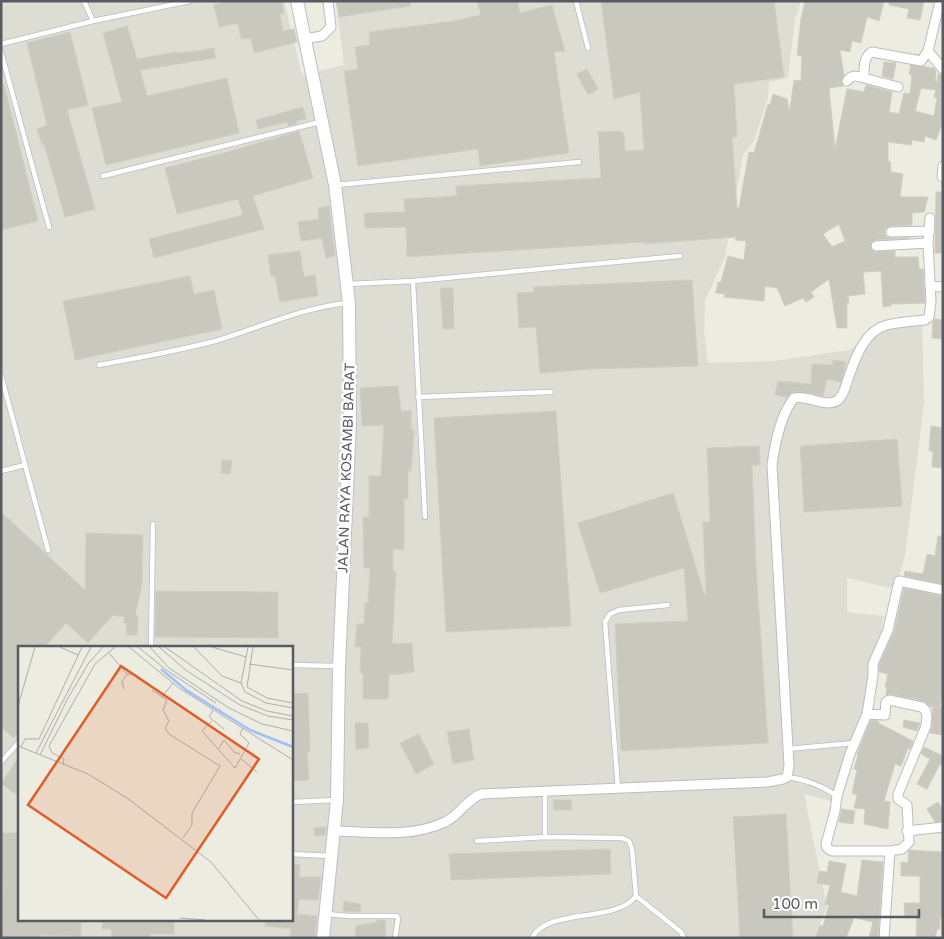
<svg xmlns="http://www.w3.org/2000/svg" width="944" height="939" viewBox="0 0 944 939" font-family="'Varela Round',sans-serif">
	<rect width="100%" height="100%" fill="#edece0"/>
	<path fill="#ddddd4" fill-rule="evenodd" d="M1,1H284L302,75L344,65L336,1H801L795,20L788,78L769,82L768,98L754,141L743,155L725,257L705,301L704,330L708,363L774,361L850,350L881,323L922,319L924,402L905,556L895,589L847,578V612L884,616L860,732L839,803L804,794L827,907L814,938H1ZM19,648H291V920H19Z"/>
	<path fill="#c9c8bf" stroke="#d1cfbe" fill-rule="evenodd" d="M229,1H282L284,13L280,14L283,31L294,29L297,42L254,53L251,38L241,39L238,23L219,27L214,5Z
		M336,1H409L410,6L339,17Z
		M477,1H517L520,13L552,5L565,51L554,52L569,153L480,166L478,149L358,166L344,71L358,69L355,47L370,45L369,32L454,21L481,15Z
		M601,1H774L784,77L734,84L737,137H732L737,208H739L749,152L754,153L768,104L770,105L773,94L787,99L789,109H790L794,80L801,81L802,56L797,55L801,19L805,1H884L879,21L867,17L861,43L852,41L850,52L840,50L844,75L841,80L843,86L829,88L835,149L847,89L864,92L866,85L892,92L889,112L899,114L904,93L910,94L912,75L909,74L911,65L934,68L936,71L935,81L937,82L938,74L943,75V121L936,140L925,136L924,142L912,140L911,145L888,142V162L890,161L891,172L903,174L900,197H928L924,212L912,213V225L890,226L885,229V235L888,238H910L875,240L871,243L870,246L874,252L895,251V257H918L919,269H923L925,303L891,304V306L883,307L881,271L863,272L865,294L848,296L849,303H847V328H837L829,279L811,292L814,297L806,302L803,298L785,306L777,288L765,286L764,301L724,297L725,294L716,293L718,282H721L728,256L744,260L746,241L735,240L736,237L644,244V242L407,257L406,227L365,228L364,213L405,212L404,199L457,196L456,186L601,178L598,132L622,131L624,136L625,151L644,150L640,92L614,99ZM921,88L936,90L934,97L937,98L934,116L915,111ZM839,224L845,241L832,247L823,234Z
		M889,1H924L920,20L907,18L909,9L889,5Z
		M127,26L137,59L176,52V53L196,51L214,48L216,58L140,70L147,96L227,78L239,133L106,165L92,108L122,102L103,33Z
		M70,32L88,105L67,110L95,209L65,217L44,144L42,145L37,129L47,125L27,43Z
		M884,62L896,63L893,79L882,76Z
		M587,69L598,89L588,95L577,74Z
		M1,84H4L38,221L1,230Z
		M303,107L306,119L296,121L297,124L288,126L287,122L258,129L256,120Z
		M299,131L313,178L253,196L264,229L154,258L149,239L243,215L238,199L177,214L165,168L224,153Z
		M936,192H943V253H935Z
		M329,206L335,256L326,258L322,238L301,241L298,222L319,219L318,208Z
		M300,251L304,277L315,275L318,296L280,302L275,276H271L268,255Z
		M190,276L194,294L214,290L222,329L75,360L63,301Z
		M692,280L698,366L590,369L540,373L536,327L519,328L517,293L534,292L533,287Z
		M440,288H453L454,329H443Z
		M935,319L943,320V339L932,338L933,322Z
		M833,360L846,362L841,382L827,379L823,396L800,391L792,392L787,397L775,395L778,381L811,384L812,364L832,365Z
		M398,386L401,411H411V430H414L411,471H408V499H404V550L393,549V571L396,572L392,644L412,643L414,672L389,675L388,699H363V673H360L361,647H355L357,624H364L365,603H368L370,568H364L363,517H369V476H381L384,425L362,426L360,388Z
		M556,411L571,626L446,632L434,418Z
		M931,426L943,428V468L932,467L933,451H929Z
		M897,439L902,506L804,512L800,446Z
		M759,446L760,465H752L756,566L768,743L621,751L615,624L688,621L684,568L600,593L578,523L673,493L705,596L706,595L703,522H710L707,448Z
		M222,460L232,461L230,474L221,473Z
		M1,512L85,590L86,533L143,535L142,584L135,616H138L137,635H127L126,623H124V617L113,615L88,643L66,623L44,648H19V731L13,738L1,727Z
		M938,536H943V584L904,576L905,571L923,574L927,554L935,556Z
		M904,588L942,596L941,609H943V689L940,708H943V735L930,733L932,727L933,707L939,708L930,706L923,701L890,694L886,695L887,688L885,687L888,674L879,672V665L894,632Z
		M156,591L278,592V638L155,637Z
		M308,693L310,752L307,753L309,780L291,781V694Z
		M871,720L879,721L878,723L913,741L910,749L908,748L901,766L895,764L884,801L890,802L888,829L864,824L865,809L854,808L857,795L852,793L857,770L854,769L858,755L857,754Z
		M904,720L920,723L917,731L903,727Z
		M355,723H368L369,748L356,749Z
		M469,729L474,760L453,764L447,732Z
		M419,734L434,764L416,774L400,743Z
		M924,747L943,756V765L940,764L927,789L917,784L930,759L921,754Z
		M19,757V796L1,784Z
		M553,800H571L572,810H554Z
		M938,802L943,810V821L935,822L927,809Z
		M842,809L855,811L853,824L839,822Z
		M786,814L793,938H740L733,817Z
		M326,827L325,835L315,836L314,828Z
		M1,833H19V920H81V936L40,935V938H2L3,878H1Z
		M610,849L611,874L451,880L449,854Z
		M909,850L943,852V918H940V929H937L935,938H916L917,917H905L904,903H920V876H901V862L908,863Z
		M862,860L883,862L878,938H869L873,922L854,918L846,938H815L820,925L823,926L829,905L825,904L830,885L817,883L819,871L827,872L829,861L846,864L841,892L857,896Z
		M291,864L300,865L299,877H321L318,900L299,899L297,914L317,916L315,938H290L291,929L265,926L266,920H291Z
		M344,901L361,904L360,912L343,911Z
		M103,920H174V934H150V938H111L112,929H102Z
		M377,920H385L386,938H355L356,926L377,922Z"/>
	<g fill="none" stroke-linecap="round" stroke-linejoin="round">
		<defs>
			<path id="lane" d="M84,1L93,21
				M576,1L588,48
				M1,44L93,21L190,1
				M1,52L49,227
				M103,176L320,122
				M336,185L579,162
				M413,281L425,517
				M348,284L413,281L680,256
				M99,365C138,358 177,351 215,341C259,328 301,308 347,303
				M1,375L48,550
				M418,397L551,392
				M1,471L25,465
				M151,648L153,524
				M291,665L337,666
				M788,749L854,743
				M1,762L19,742
				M787,777C805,779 818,784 834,794
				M618,788L605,622L610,614L619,610L668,605
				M291,802L335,800
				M477,841L545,837
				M291,854L330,856
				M636,896L681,932L684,938
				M326,914L349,916H397L398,919L395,938
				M532,938C548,907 615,924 636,896L632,849L629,841L622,838L545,837V791"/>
			<path id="street" d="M304,39L322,36L331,27L328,1
				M928,51L943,69
				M864,78L898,87
				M847,81C852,74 856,76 864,78C864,69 863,57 872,52L921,61L928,51L940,1
				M942,177L943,166
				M891,232L930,231
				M876,246L928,243
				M930,286L943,287
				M867,714L885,715L886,702L889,700L922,707L926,711L927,717L926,726L898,794V799L907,805L909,842L902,849L890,851H832L827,848L826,844L835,811L837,796L850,754L867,714L873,676V664L888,630L899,581L943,590
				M335,831C370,832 412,838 445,822C459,816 466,800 481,794L767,782L783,779L787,777L789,766L772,465C775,443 780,416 794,398C807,394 826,409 838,400C844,395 846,385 848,379C855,359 864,331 887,325C899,322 913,321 925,320L929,317L931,302L928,243L930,218
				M907,831L943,827
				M884,938L890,851"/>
			<path id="secondary" d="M297,1L335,185L349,303L350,422L339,666L337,800L323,938"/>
		</defs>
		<use href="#lane" stroke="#bbbcc2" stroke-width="6"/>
		<use href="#street" stroke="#bbbcc2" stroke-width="11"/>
		<use href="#secondary" stroke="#bdbec7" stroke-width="14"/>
		<use href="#lane" stroke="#fff" stroke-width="4.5"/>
		<use href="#street" stroke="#fff" stroke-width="9"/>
		<use href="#secondary" stroke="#fff" stroke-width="12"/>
	</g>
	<g text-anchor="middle" stroke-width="5" stroke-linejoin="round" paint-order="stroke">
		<g font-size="14" fill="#595b62" stroke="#fff">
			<text transform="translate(346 468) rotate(-88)" y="5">JALAN RAYA KOSAMBI BARAT</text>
		</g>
	</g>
	<g transform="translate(18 646)">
		<rect width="275" height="275" fill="#edece0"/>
		<path fill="none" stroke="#9dc0ff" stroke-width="2.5" d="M143,23L168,44L232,84L275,101"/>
		<path fill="none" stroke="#aeaeaa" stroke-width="1" d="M42,1L60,9M111,1L161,42L275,114M120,1L151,26L198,57M132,1L151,22L211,62L244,78L275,85M141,1L169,25L222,59L250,70L275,74M147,1L224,55L249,65L275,70M176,1L204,30L223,37M194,1L228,11M230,1L223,37L227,46L248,57L275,62M235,1L229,41L249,52L275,57M90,6L109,28L104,36L106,43M231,18L275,24M109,28L118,29L129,38M134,44L149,54L145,64L151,75L147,82L151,88L202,120L174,167V179L165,192M144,51L155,37M0,60L17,1M195,64L191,71L206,83M194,75L184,85L217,122L231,97L222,88L225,82M0,100L70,128L109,152L193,216L241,274M3,101L7,93H21L64,1M201,102L206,94L216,106L222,108M18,107L73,1M22,109L49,54L70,18L85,1M223,113L239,126M45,118L46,113L34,107L31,100L77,18L97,1M162,272L187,274"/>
		<path fill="#e15d28" fill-opacity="0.15" stroke="#e15d28" stroke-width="2.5" d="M103,20L241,113L148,252L10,159Z"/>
		<rect width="275" height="275" fill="none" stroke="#595b62" stroke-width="2.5"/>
	</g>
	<rect width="944" height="939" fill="none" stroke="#595b62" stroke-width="5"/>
	<path d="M764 909v8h155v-8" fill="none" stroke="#595b62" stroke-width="2.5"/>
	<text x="772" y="909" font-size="15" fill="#595b62" stroke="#ffffff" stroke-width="4" paint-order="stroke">100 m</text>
</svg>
